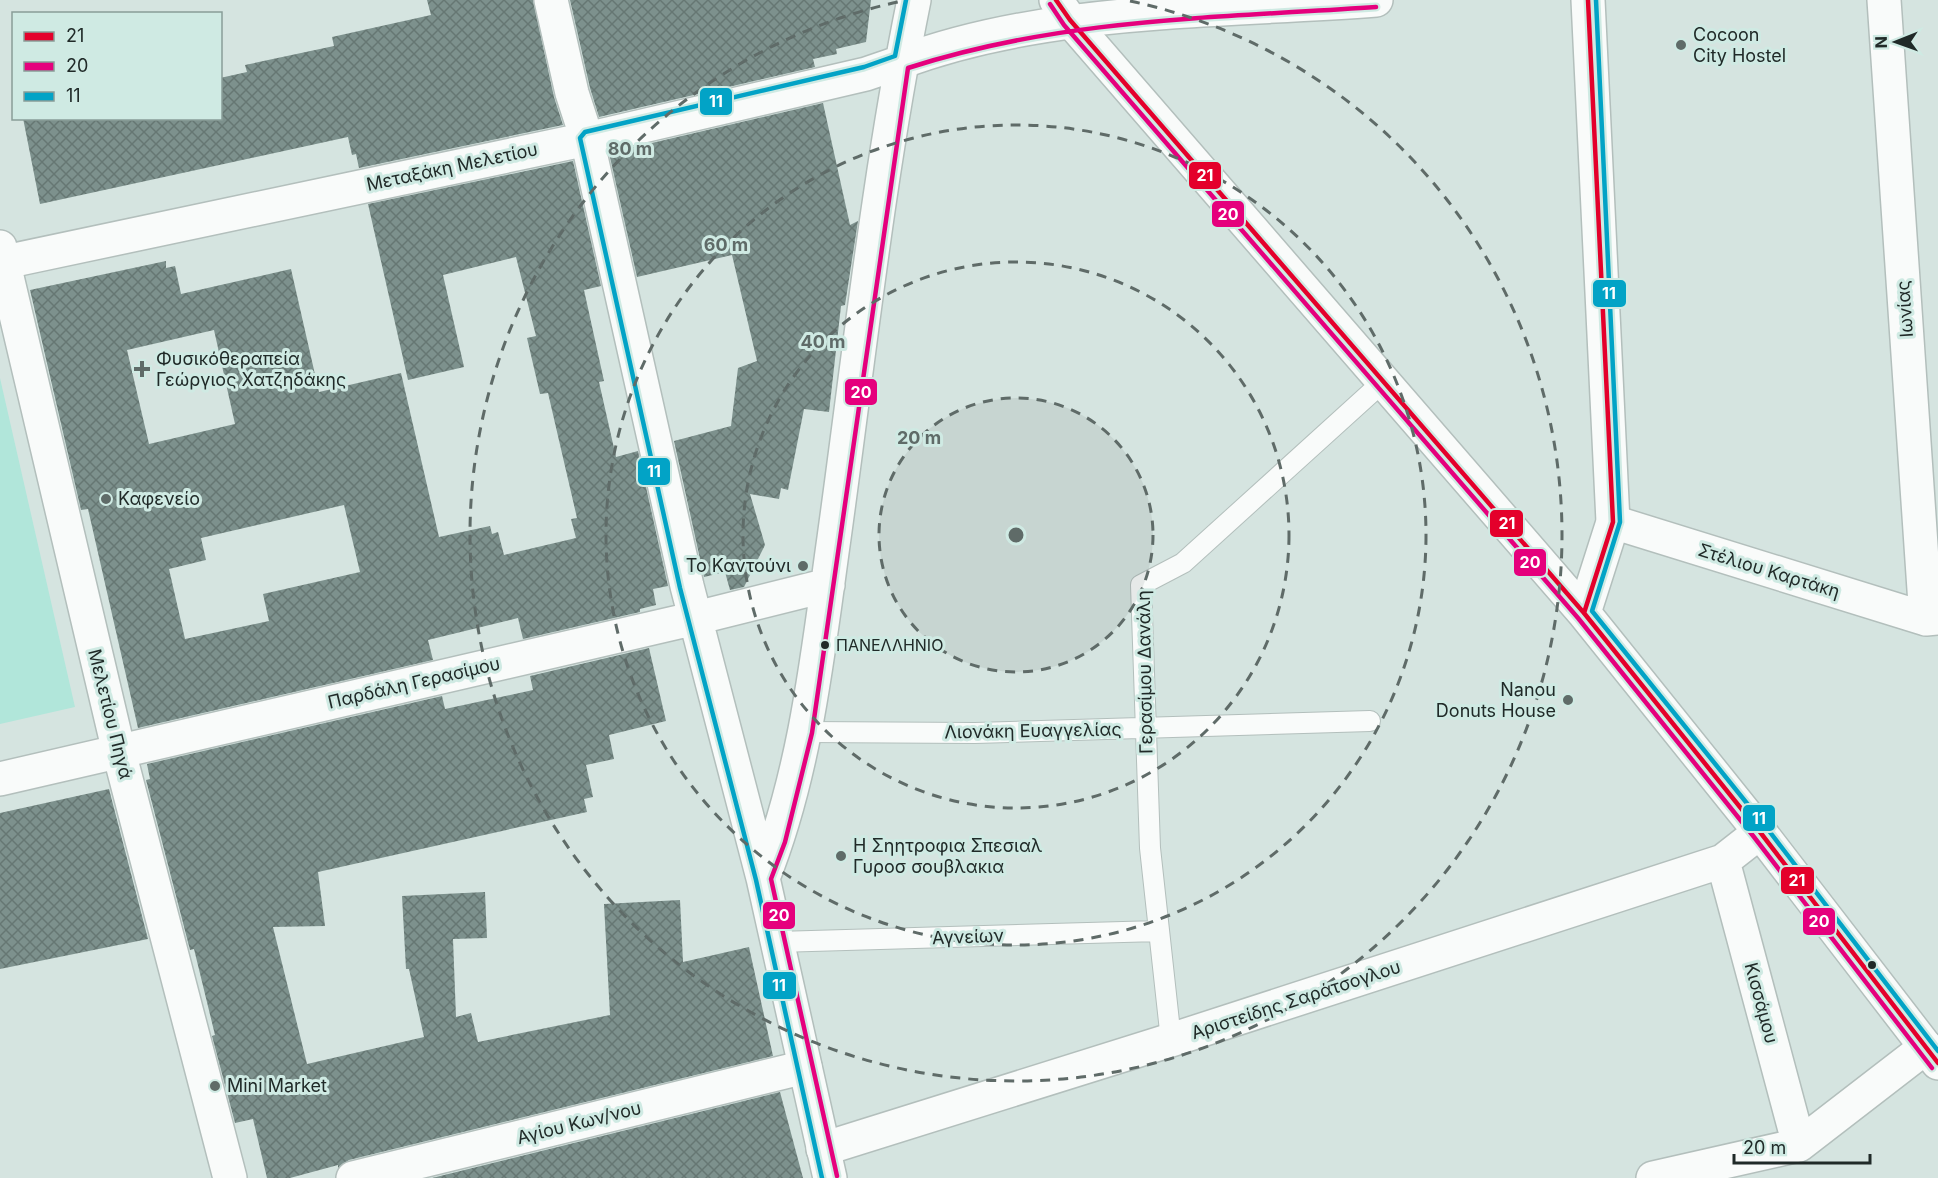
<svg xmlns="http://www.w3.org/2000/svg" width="1938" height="1178" viewBox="0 0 1938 1178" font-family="Inter,sans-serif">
	<defs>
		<pattern id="building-cross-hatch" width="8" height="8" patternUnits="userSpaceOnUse" patternTransform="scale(1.5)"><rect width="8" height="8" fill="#7d918d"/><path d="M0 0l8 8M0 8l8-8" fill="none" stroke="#667773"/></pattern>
	</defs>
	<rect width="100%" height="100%" fill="#d5e4e0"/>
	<path fill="#b1e6da" d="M0,378L75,707L0,724Z"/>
	<path fill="url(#building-cross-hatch)" fill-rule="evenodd" d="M427,0H533L554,97L563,125L359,168L356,154L352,155L348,137L40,204L23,118H220V78L247,72L245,65L334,46L332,37L431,15Z
		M570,0H871L866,42L836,49L837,54L813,59L815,67L599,117L590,88Z
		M823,103L850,225L858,221L845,305L841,306L829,412L804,409L788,490L781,488L779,499L750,494L765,545L744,587L730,590L725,572L704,577L674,441L731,426L738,368L757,361L732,255L637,277L609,153Z
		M573,161L601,286L584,290L604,381L599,382L616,457L638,451L668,586L653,589L656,605L640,609V612L523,639L518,618L428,640L433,660L138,728L88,509L81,510L30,290L166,261V268L175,266L181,294L291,269L319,392L401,373L439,537L490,526L492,534L498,532L504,555L576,538L571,519L577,518L548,393L540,394L527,338L536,336L516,257L443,275L464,367L408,380L368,204ZM214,330L235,424L149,444L127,350ZM344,505L360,572L263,594L269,621L185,639L169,569L206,560L201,538Z
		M649,648L666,721L609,735L614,759L586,765L593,797L584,799L587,812L318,872L325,926L273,927L307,1064L424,1037L409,969H406L402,896L485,892L487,938L453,939L456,1017L471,1013L478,1042L610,1015L604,904L680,900L683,962L749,947L773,1056L349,1160L338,1168V1165L290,1178H267L253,1119L235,1123L212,1036L215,1035L194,949L190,950L146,780L150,779L147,764L442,696L445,709L533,690L530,676Z
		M109,789L148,939L0,969V813Z
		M780,1092L803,1178H432Z"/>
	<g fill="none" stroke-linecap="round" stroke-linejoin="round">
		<defs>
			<path id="lane" d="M805,732L975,733L1370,721
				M777,942L1159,931
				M1171,1040L1150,848L1141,585L1183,563L1385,380"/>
			<path id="street" d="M1884,0L1926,619
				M901,62C1048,7 1220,12 1376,0
				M0,247L119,752L230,1178
				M1613,522L1926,619L1938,618
				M1723,861L1799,1145
				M823,1149L1171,1040L1723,861L1760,832
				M353,1178L805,1067
				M1653,1178L1799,1145L1926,1047"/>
			<path id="secondary" d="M551,0L572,93L587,139L687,586L763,878L830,1178
				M1056,0L1070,20L1584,613L1760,832L1938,1063
				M0,263L587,139L866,74L901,62
				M1584,613L1613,522L1588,0
				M0,779L696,618L828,585
				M763,878C806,770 818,652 834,538C859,358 878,177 914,0"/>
		</defs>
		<use href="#lane" stroke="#b3bfbc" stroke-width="22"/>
		<use href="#street" stroke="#b3bfbc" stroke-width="36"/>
		<use href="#secondary" stroke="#b3bfbc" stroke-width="36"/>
		<use href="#lane" stroke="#f9fbfa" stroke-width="20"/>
		<use href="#street" stroke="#f9fbfa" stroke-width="33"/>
		<use href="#secondary" stroke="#f9fbfa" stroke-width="33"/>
		<defs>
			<path id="bus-1" d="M1056,0L1070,20L1584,613L1760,832L1938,1063
				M1584,613L1613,522L1588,0"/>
			<path id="bus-2" d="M1050,4L1064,25L1578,618L1754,837L1932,1068
				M837,1176L771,879L785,842L812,733L908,68C1063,18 1216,18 1376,7"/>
			<path id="bus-3" d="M1596,0L1620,522L1592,611L1766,827L1938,1051
				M822,1178L756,880L680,588L580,138L585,132L864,67L895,56L906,0"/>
		</defs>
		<use href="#bus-1" stroke="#cfeae3" stroke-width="9"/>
		<use href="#bus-2" stroke="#cfeae3" stroke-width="9"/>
		<use href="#bus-3" stroke="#cfeae3" stroke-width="9"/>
		<use href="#bus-1" stroke="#e4002b" stroke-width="4.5"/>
		<use href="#bus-2" stroke="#e5007d" stroke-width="4.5"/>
		<use href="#bus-3" stroke="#02a3c6" stroke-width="4.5"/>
	</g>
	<circle cx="1016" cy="535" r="137" fill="#5f6b68" fill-opacity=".12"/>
	<g fill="none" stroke="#5f6b68" stroke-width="3" stroke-dasharray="10 8">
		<circle cx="1016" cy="535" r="137"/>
		<circle cx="1016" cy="535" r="273"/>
		<circle cx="1016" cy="535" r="410"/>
		<path d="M1130 1A546 546 0 1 1 902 1"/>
	</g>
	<g fill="#5f6b68" stroke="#cfeae3" stroke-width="2">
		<circle cx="1681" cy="45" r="6"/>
		<path d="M139 360h6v6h6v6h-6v6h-6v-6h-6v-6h6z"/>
		<circle cx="106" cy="499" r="6"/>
		<circle cx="803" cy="566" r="6"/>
		<circle cx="1568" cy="700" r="6"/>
		<circle cx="841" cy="856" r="6"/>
		<circle cx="215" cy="1086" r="6"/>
	</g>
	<g fill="#202a28" stroke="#cfeae3" stroke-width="2">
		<circle cx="825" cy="645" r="5"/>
		<circle cx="1872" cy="965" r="5"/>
	</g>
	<g text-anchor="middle" stroke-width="6" stroke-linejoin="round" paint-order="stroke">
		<g font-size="16" fill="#202a28" stroke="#cfeae3" text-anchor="start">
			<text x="836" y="651">ΠΑΝΕΛΛΗΝΙΟ</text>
		</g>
		<g font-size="18" fill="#202a28" stroke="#cfeae3" text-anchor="start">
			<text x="1693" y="41">Cocoon<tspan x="1693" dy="21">City Hostel</tspan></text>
			<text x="156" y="365">Φυσικόθεραπεία<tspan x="156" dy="21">Γεώργιος Χατζηδάκης</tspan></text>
			<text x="118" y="505">Καφενείο</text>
			<text x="791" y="572" text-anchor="end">Το Καντούνι</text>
			<text x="1556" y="696" text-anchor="end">Nanou<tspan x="1556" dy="21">Donuts House</tspan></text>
			<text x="853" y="852">Η Σηητροφια Σπεσιαλ<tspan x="853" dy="21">Γυροσ σουβλακια</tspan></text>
			<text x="227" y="1092">Mini Market</text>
		</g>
		<g font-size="18" fill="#202a28" stroke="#cfeae3">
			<text transform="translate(452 167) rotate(-12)" y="6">Μεταξάκη Μελετίου</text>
			<text transform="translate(1905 309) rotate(-94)" y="6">Ιωνίας</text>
			<text transform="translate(1769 571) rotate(17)" y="6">Στέλιου Καρτάκη</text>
			<text transform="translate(1145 672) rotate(-91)" y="6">Γερασίμου Δανάλη</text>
			<text transform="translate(414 683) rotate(-13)" y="6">Παρδάλη Γερασίμου</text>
			<text transform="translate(110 714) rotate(76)" y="6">Μελετίου Πηγά</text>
			<text transform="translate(1033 731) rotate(-1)" y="6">Λιονάκη Ευαγγελίας</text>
			<text transform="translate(968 937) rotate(-2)" y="6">Αγνείων</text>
			<text transform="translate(1296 1000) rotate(-18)" y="6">Αριστείδης Σαράτσογλου</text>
			<text transform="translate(1761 1003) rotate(75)" y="6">Κισσάμου</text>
			<text transform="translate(579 1123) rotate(-14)" y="6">Αγίου Κων/νου</text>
		</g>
	</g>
	<circle cx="1016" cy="535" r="9" fill="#5f6b68" stroke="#cfeae3" stroke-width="3"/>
	<g font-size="18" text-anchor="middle" font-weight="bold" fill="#5f6b68" stroke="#cfeae3" stroke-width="6" stroke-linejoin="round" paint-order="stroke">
		<text x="630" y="155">80 m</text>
		<text x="726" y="251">60 m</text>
		<text x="823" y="348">40 m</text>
		<text x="919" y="444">20 m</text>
	</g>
	<g stroke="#cfeae3" stroke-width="2">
		<rect x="699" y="87" width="34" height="29" rx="6" fill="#02a3c6"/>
		<rect x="1188" y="161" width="34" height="29" rx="6" fill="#e4002b"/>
		<rect x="1211" y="200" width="34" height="28" rx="6" fill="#e5007d"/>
		<rect x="1592" y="279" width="35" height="29" rx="6" fill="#02a3c6"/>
		<rect x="844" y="378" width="34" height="28" rx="6" fill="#e5007d"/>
		<rect x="637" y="457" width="34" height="29" rx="6" fill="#02a3c6"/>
		<rect x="1489" y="509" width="35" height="29" rx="6" fill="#e4002b"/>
		<rect x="1513" y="548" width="34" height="29" rx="6" fill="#e5007d"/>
		<rect x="1742" y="804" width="34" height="28" rx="6" fill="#02a3c6"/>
		<rect x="1780" y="866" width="35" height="29" rx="6" fill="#e4002b"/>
		<rect x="762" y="901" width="34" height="29" rx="6" fill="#e5007d"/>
		<rect x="1802" y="907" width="34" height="29" rx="6" fill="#e5007d"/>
		<rect x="762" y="971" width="35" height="29" rx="6" fill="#02a3c6"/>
	</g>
	<g font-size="16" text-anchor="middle" font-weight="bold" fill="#fff">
		<text x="716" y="107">11</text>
		<text x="1205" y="181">21</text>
		<text x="1228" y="220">20</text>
		<text x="1609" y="299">11</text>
		<text x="861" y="398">20</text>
		<text x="654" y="477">11</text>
		<text x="1507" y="529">21</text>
		<text x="1530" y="568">20</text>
		<text x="1759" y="824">11</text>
		<text x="1797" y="886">21</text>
		<text x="779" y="921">20</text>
		<text x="1819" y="927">20</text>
		<text x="779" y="991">11</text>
	</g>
	<rect x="12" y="12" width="210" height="108" fill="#cfeae3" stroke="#899d98" stroke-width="1.5"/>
	<rect x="24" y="32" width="30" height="9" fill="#e4002b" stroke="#899d98" stroke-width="1.5"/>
	<text x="66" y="42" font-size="18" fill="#202a28">21</text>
	<rect x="24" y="62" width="30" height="9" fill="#e5007d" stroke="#899d98" stroke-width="1.5"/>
	<text x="66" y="72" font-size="18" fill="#202a28">20</text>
	<rect x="24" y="92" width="30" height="9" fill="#02a3c6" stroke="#899d98" stroke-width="1.5"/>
	<text x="66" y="102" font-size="18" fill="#202a28">11</text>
	<g transform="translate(1896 42) rotate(269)" stroke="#cfeae3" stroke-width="4.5" paint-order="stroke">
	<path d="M0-4.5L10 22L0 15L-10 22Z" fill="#202a28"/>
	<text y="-9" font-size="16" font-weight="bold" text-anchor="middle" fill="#202a28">N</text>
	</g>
	<path d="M1734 1154v9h136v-9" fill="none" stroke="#202a28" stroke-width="3"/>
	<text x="1743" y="1154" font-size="18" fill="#202a28" stroke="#cfeae3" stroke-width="4.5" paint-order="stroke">20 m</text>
</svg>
